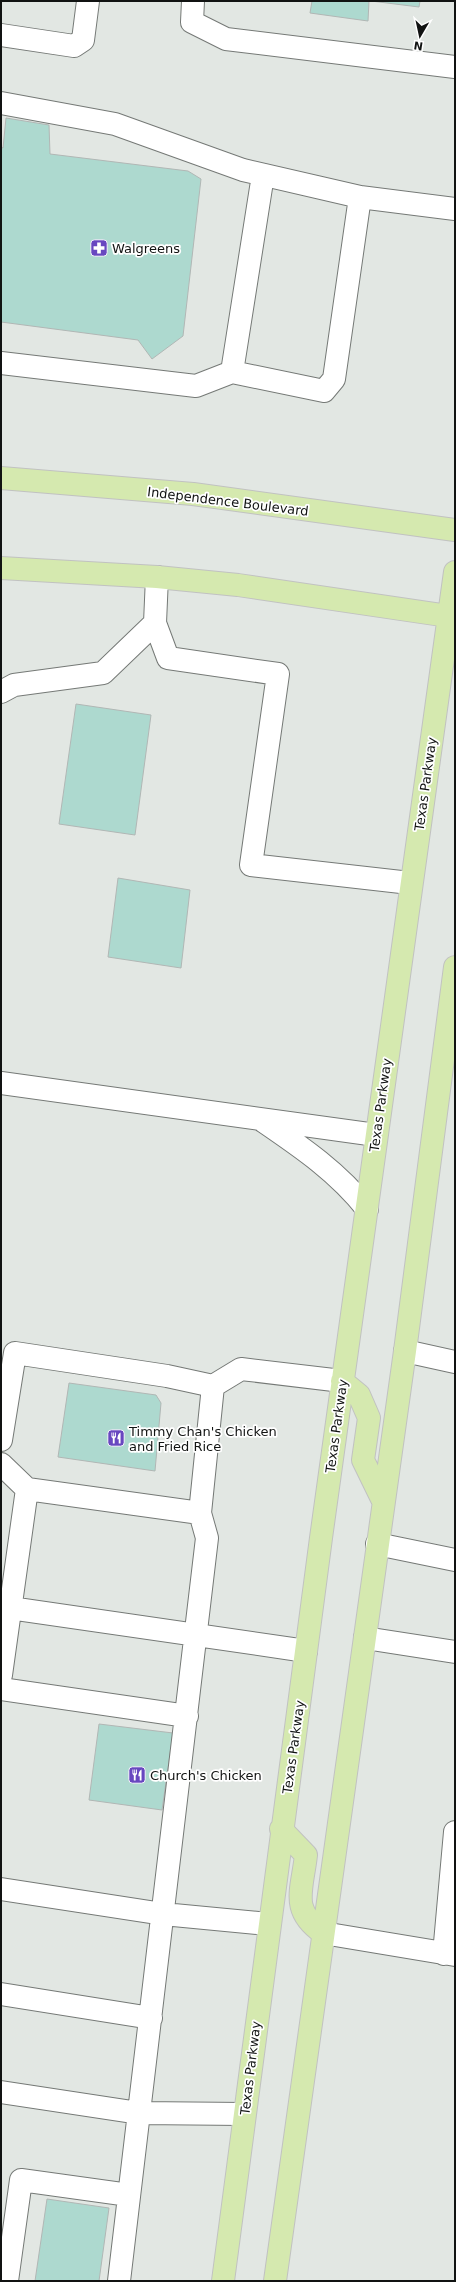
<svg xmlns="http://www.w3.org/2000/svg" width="456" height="2282" viewBox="0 0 456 2282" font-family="'DejaVu Sans',sans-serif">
	<rect width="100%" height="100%" fill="#e2e7e3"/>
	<path fill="#add9cf" stroke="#b1b7b5" d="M312,1H369L368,21L310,13Z
		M371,1H420L419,7Z
		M6,118L49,125L50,154L188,171L201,179L183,336L152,359L138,340L1,322V147L3,148Z
		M76,704L151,715L135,835L59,824Z
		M118,878L190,890L181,968L108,957Z
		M69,1383L156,1395L161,1403L155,1471L58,1457Z
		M99,1724L173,1733L162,1810L89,1800Z
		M47,2199L109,2208L99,2281H35Z"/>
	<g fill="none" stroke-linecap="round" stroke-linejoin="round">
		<defs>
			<path id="minor" d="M193,1L192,22L226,39L455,67
				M1,35L74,46L83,40L88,1
				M1,103L115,124L243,170L360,197L455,209
				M1,363L196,386L232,372L263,175
				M232,372L324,391L334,379L360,197
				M155,623L168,658L278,674L251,865L410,883
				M1,692L14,685L103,673L155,623L157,577
				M1,1083L376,1135
				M263,1121C301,1147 338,1172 367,1209
				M405,1351L455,1362
				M1,1440L15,1353L167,1376L213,1386L241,1369L342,1381
				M1,1464L27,1489L1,1675
				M27,1489L200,1513L213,1386
				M377,1544L455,1560
				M10,1608L306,1651
				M365,1638L455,1652
				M1,1689L187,1716
				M1,1889L163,1914L268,1924
				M323,1933L455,1955
				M444,1954L455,1832
				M1,1994L151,2018
				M1,2092L139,2113L244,2114
				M7,2281L21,2180L129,2195
				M119,2281L207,1538L200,1513"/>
			<path id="major" d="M1,478L193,494L455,530
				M1,568L157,577L238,585L455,617
				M342,1381L359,1395L369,1418L363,1460L383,1501
				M281,1829L306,1855C302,1891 290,1910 323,1933
				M223,2281L321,1538L455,572
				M275,2281L405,1351L455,967"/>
		</defs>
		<use href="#minor" stroke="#757976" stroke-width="24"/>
		<use href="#major" stroke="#c1c2c1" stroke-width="24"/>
		<use href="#minor" stroke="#fff" stroke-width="22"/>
		<use href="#major" stroke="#d5e9af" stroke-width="22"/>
	</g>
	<defs>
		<symbol id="pharmacy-square" viewBox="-11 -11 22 22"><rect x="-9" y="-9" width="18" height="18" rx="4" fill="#6847c0" stroke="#fff"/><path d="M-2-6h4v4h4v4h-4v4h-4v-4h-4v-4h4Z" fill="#fff"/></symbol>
		<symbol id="restaurant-square" viewBox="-11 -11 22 22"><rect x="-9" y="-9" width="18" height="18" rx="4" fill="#6847c0" stroke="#fff"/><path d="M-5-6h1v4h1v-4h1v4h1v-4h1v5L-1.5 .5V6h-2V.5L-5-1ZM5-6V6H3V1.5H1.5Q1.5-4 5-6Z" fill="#fff"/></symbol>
	</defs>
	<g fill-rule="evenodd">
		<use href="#pharmacy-square" x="89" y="238" width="20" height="20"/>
		<use href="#restaurant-square" x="106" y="1428" width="20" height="20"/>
		<use href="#restaurant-square" x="127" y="1765" width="20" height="20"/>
	</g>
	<g text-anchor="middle" stroke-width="3.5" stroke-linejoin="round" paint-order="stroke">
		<g font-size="13" fill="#111312" stroke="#fff" text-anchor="start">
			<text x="112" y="253">Walgreens</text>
			<text x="129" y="1436">Timmy Chan's Chicken<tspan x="129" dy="15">and Fried Rice</tspan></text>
			<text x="150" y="1780">Church's Chicken</text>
		</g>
		<g font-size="13" fill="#111312" stroke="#fff">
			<text transform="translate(228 501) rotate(7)" y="5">Independence Boulevard</text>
			<text transform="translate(425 784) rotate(-82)" y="5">Texas Parkway</text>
			<text transform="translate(380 1105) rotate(-82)" y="5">Texas Parkway</text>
			<text transform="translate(336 1426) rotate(-82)" y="5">Texas Parkway</text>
			<text transform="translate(293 1747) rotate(-82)" y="5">Texas Parkway</text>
			<text transform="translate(250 2068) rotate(-83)" y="5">Texas Parkway</text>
		</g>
	</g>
	<rect width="456" height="2282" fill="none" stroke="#111312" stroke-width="4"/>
	<g transform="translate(420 36) rotate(189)" stroke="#ffffff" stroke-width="3" paint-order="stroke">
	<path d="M0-3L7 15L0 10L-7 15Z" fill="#111312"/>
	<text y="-6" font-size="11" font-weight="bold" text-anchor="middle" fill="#111312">N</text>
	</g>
</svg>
